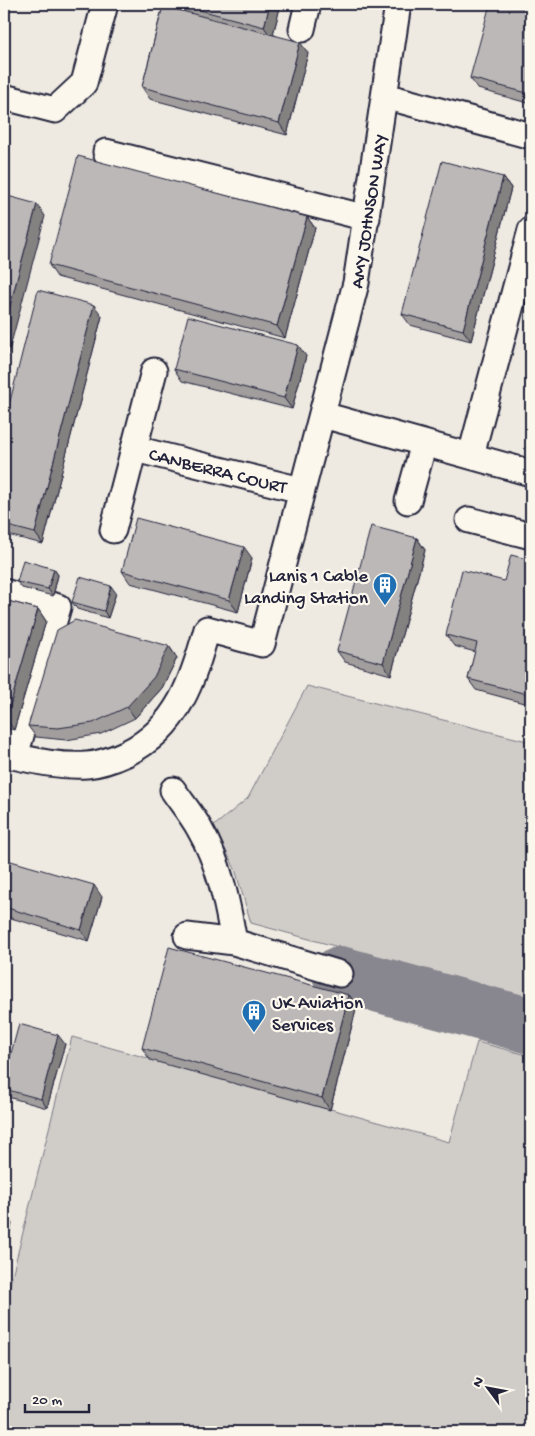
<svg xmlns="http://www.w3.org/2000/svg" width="535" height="1436" viewBox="0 0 535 1436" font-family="'Gochi Hand',sans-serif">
	<rect width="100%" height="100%" fill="#eeeae2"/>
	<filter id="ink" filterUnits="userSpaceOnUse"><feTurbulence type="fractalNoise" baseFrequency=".02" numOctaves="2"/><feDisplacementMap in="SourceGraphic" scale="10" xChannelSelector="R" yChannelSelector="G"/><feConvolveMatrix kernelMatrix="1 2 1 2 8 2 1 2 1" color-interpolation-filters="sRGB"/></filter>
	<g filter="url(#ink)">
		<path fill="#d0cdc9" stroke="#797882" d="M307,686L531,742V1000L251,923L235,869L214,826L248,798Z
			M72,1037L449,1142L477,1042L531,1056V1432H4V1308Z"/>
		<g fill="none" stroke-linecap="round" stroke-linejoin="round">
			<path stroke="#88868e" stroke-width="56" d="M340,974L531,1026"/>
			<defs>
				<path id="minor" d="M302,29L308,4
					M385,96L531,136
					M4,97L55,110L84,83L105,4
					M106,152L367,218
					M323,415L531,473
					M135,449L301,490
					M471,455L531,230
					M408,501L424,443
					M469,520L531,536
					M113,530L154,371
					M4,592L58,607L15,756
					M4,754C31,760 59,767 87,765C101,764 114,759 127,753C178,728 193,680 207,629L262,644L356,283L398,4
					M173,790C181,802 192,815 199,828C220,864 227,902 234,942L340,974
					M187,936L234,942"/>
			</defs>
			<use href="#minor" stroke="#22223b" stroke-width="29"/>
			<use href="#minor" stroke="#fbf7ec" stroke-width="25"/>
		</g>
		<path fill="#a29e9e" stroke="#22223b" d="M157,4H281L273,34L308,53L287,135L150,99L142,87L162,9H160Z
			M531,4V104L478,89L470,78Z
			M503,177L511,188L471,341L410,325L402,314Z
			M307,217L315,228L285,338L57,277L49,265Z
			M102,316L43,544L4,534V425Z
			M306,356L292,409L182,381L174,369Z
			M417,538L425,550L391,675L345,662L337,651Z
			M252,558L238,612L130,583L122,571Z
			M531,560V705L476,690L468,679L475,652L454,646L446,635L504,581Z
			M54,569L58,575L53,596L22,588L17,582Z
			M116,593L108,618L77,609L72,602Z
			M4,600L38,609L46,621L14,730L4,727Z
			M169,646L177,658L162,688L135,718L101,734L66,740L36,737L28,726Z
			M4,859L102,897L89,941L4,916Z
			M349,995L357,1006L330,1110L150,1060L142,1048Z
			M65,1044L47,1108L8,1097L4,1091V1079Z"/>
		<path fill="#848181" stroke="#22223b" d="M270,4H281L272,38L264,27Z
			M300,42L308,53L287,135L279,123Z
			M503,177L511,188L471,341L463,330Z
			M37,204L45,216L4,370V328Z
			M307,217L315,228L285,338L277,326Z
			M94,305L102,316L43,544L35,533Z
			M298,345L306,356L292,409L284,398Z
			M417,538L425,550L391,675L383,663Z
			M244,547L252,558L238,612L229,600Z
			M54,569L58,575L53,596L48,589Z
			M111,586L116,593L108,618L104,611Z
			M38,609L46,621L14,730L6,719Z
			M169,646L177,658L162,688L135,718L127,707Z
			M94,885L102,897L89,941L81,930Z
			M349,995L357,1006L330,1110L322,1098Z
			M58,1035L65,1044L47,1108L41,1099Z
			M4,1212L12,1224L4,1255Z"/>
		<path fill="#bcb8b8" stroke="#22223b" d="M177,4H270L264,27Z
			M490,4H531V94L470,78Z
			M163,6L300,42L279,123L142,87Z
			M78,156L307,217L277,326L49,265Z
			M442,161L503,177L463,330L402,314Z
			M4,195L37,204L4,328Z
			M38,290L94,305L35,533L4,525V425Z
			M188,316L298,345L284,398L174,369Z
			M136,518L244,547L229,600L122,571Z
			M371,526L417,538L383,663L337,651Z
			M511,555L531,560V695L468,679L477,643L446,635L462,570L504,581Z
			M23,560L54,569L48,589L17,582Z
			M80,577L111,586L104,611L72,602Z
			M4,600L38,609L6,719L4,718Z
			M75,620L169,646L154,677L127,707L93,723L58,728L28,726L57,630Z
			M4,859L94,885L81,930L4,907Z
			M169,947L349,995L322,1098L142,1048Z
			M19,1024L58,1035L41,1099L4,1089V1079Z"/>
	</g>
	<defs>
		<symbol id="building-pin" viewBox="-11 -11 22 30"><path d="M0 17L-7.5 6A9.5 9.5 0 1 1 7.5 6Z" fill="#1f6fb2" stroke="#fbf7ec"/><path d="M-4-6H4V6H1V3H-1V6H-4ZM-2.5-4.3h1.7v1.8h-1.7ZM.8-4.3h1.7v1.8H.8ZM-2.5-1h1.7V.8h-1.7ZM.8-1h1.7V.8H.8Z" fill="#fff"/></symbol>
	</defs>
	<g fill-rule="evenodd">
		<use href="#building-pin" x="371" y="571" width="28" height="38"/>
		<use href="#building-pin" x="240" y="998" width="28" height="38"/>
	</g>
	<g text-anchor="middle" stroke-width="4.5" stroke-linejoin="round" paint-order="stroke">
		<g font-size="19" fill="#22223b" stroke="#fbf7ec">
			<text transform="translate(367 211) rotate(-81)" y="7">AMY JOHNSON WAY</text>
			<text transform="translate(218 469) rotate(14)" y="7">CANBERRA COURT</text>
		</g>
		<g font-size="19" fill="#22223b" stroke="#fbf7ec" text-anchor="end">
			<text x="368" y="581">Lanis 1 Cable<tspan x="368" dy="22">Landing Station</tspan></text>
			<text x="272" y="1008" text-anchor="start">UK Aviation<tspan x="272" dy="22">Services</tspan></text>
		</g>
	</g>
	<rect width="535" height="1436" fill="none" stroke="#fbf7ec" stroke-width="20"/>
	<rect x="10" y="10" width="515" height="1416" fill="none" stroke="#22223b" stroke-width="2" filter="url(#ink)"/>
	<g transform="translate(488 1388) rotate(302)" stroke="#fbf7ec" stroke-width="4" paint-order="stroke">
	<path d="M0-4L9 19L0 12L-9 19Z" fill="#22223b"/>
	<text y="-8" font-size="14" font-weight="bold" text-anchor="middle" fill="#22223b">N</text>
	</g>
	<path d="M25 1404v8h64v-8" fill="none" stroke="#22223b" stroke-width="2.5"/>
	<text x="32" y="1404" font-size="15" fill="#22223b" stroke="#fbf7ec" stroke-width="4" paint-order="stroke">20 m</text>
</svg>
